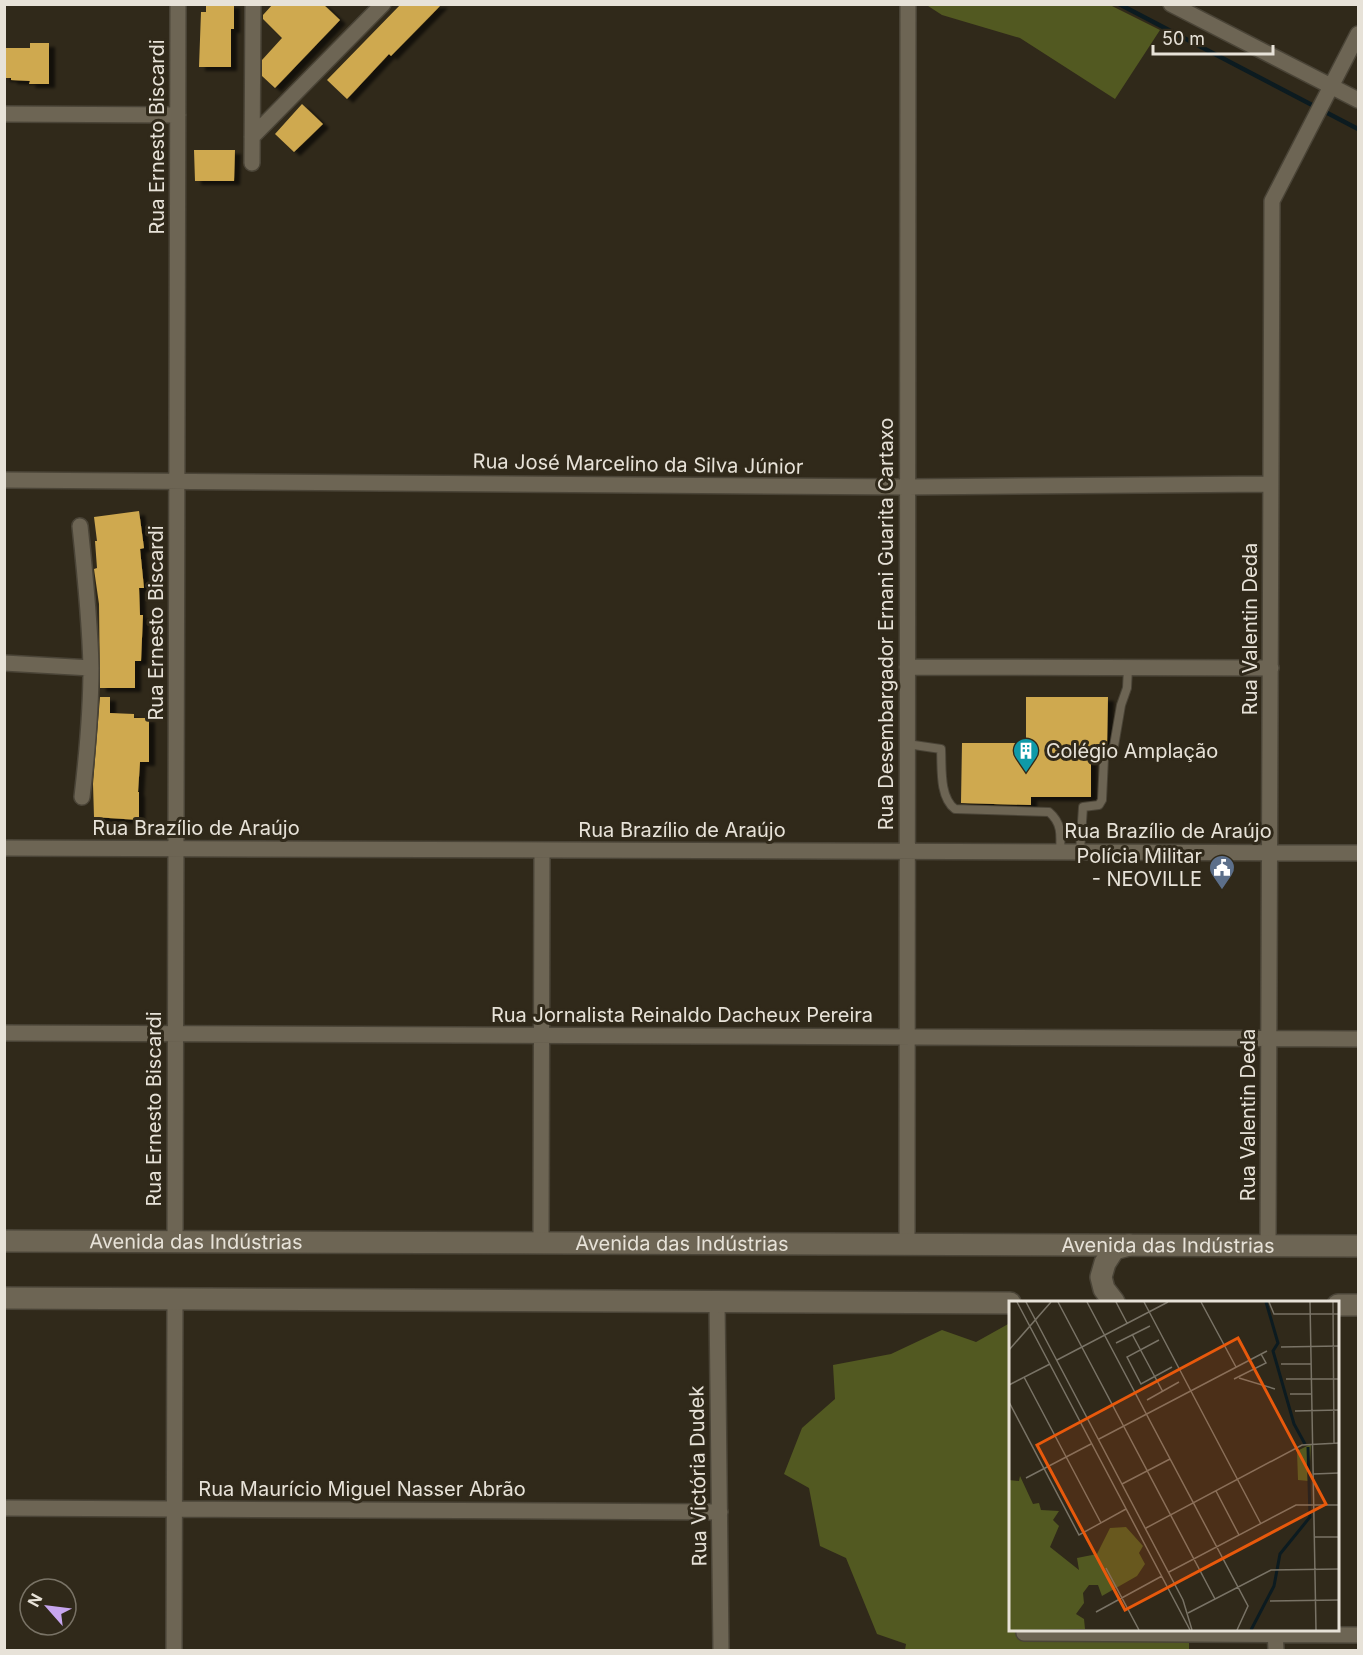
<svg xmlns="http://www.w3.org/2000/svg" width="1363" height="1655" viewBox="0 0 1363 1655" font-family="Inter,sans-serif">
	<defs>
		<filter id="shadow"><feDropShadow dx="6" dy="4" stdDeviation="1.5" flood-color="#0009"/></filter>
	</defs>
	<rect width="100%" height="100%" fill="#30291a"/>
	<path fill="#525921" d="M925,4L1110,5L1160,30L1115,99L1020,38L942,15Z
		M1010,1323V1630H1189V1650H905L906,1644L877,1634L846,1558L820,1546L809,1488L784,1474L802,1428L835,1399L833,1365L891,1354L942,1330L976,1342Z"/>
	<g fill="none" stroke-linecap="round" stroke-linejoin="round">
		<path stroke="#0c1b20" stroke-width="4.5" d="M1119,4L1358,129"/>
	</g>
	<path fill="#cfa950" filter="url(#shadow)" d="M206,4H234V29H231V67H199L201,12H206Z
		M273,4H323L340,20L275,88L262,76V60L282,38L263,19V15Z
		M401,4H442L391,56L389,54L347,99L327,80Z
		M30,43H49V84H29L30,81L11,80V78H4V48H30Z
		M302,104L323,124L294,152L275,134Z
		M194,150H235L234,181H195Z
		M139,511L144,548L140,549L144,588H139L140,615H143L141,661H135V688H100L99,604L94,569L97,568L95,541H97L94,517Z
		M100,697H110V713L134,714V718H149V762H140L138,792H139V820L94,817L93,784Z
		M1026,697H1108L1107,745L1103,750H1091V797H1031V805L961,803L962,743H1026Z"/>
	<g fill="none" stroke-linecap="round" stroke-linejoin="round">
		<defs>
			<path id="lane" d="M907,744L941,749C942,767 939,797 955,809L1049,812C1062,823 1061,835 1060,852
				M1080,851L1083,807L1099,805L1102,800L1104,758L1114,746L1121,705L1127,688L1128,668"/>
			<path id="street" d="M1171,4L1358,100
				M4,114L178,115
				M252,137L383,4
				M252,163L253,4
				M4,480L907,487L1271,484
				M80,526C85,573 90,621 91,668C91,712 87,754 82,797
				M4,663L91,668
				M907,667L1271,668
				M4,848L1358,853
				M4,1033L1358,1039
				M175,1241L178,4
				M541,1243L542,850
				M907,1244L908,4
				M1268,1245L1272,201L1358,34
				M717,1302L721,1650
				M4,1508L720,1512
				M1275,1630L1276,1650
				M1024,1633L1358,1635
				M174,1650L175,1299"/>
			<g id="secondary">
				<path id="s1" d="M4,1241L1358,1246"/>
				<path d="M4,1298L1010,1303"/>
				<path d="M1114,1302L1104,1289L1101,1277L1105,1263L1114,1249L1129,1245"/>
				<path d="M1338,1305H1358"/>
			</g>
		</defs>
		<use href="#lane" stroke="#4a4437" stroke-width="10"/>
		<use href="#street" stroke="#4a4437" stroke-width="18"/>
		<use href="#secondary" stroke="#4a4437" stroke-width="24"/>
		<use href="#lane" stroke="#6d6554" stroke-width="8"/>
		<use href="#street" stroke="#6d6554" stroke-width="15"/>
		<use href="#secondary" stroke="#6d6554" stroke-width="21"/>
	</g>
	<defs>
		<symbol id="building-pin" viewBox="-11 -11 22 30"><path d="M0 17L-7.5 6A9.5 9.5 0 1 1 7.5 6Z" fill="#0f9aa8" stroke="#30291a"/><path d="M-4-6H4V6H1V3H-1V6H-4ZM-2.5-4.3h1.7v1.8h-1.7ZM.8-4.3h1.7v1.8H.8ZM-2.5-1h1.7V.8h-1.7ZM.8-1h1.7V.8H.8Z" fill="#fff"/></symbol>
		<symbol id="civic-pin" viewBox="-11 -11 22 30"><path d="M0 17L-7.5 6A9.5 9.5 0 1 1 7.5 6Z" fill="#5c6f8a" stroke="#30291a"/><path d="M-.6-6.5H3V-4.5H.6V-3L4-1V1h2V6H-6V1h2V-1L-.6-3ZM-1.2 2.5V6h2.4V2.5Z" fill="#fff"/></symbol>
	</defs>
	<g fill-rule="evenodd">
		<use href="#building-pin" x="1011" y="736" width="30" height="40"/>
		<use href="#civic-pin" x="1207" y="853" width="30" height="40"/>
	</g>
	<g text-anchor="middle" stroke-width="6" stroke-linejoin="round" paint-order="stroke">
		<g font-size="20" fill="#e7e2d8" stroke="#30291a">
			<text transform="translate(157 137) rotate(-90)" y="7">Rua Ernesto Biscardi</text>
			<text transform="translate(638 464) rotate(1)" y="7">Rua José Marcelino da Silva Júnior</text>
			<text transform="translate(156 623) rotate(-90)" y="7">Rua Ernesto Biscardi</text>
			<text transform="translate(886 624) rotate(-90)" y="7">Rua Desembargador Ernani Guarita Cartaxo</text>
			<text transform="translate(1250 629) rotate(-90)" y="7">Rua Valentin Deda</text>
			<text x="196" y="835">Rua Brazílio de Araújo</text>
			<text x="682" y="837">Rua Brazílio de Araújo</text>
			<text x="1168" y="838">Rua Brazílio de Araújo</text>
			<text x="682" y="1022">Rua Jornalista Reinaldo Dacheux Pereira</text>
			<text transform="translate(154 1109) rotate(-90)" y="7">Rua Ernesto Biscardi</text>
			<text transform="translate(1248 1115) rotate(-90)" y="7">Rua Valentin Deda</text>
			<text dy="7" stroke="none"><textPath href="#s1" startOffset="192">Avenida das Indústrias</textPath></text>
			<text dy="7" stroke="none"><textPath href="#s1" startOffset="678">Avenida das Indústrias</textPath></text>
			<text dy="7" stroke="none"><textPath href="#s1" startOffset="1164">Avenida das Indústrias</textPath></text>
			<text transform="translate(698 1476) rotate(-91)" y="7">Rua Victória Dudek</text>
			<text x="362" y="1496">Rua Maurício Miguel Nasser Abrão</text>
		</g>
		<g font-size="20" fill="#e7e2d8" stroke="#30291a" text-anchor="start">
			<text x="1046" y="758">Colégio Amplação</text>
			<text x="1202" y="863" text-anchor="end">Polícia Militar<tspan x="1202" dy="23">- NEOVILLE</tspan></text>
		</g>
	</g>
	<g transform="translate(1009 1301)">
		<rect width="330" height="330" fill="#30291a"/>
		<path d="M302,143L300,180L289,179L288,150ZM11,175L24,203L30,202L32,209L50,210L44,219L50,225L41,246L70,269L68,257L88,253L101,227L117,226L134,245L130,252L136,263L128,275L93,295L89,284H80L74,292L75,302L67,313L75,318L76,328L0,329V179L10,180Z" fill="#525921"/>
		<path fill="none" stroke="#0c1b20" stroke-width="3" d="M257,1L269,42L264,50L285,123L296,143M242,329L265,285L271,253L301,216L299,146"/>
		<path fill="none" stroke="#797366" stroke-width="1.5" d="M8,1L181,329M17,1L174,299L183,329M49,1L206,298M78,1L239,305L228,329M107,1L118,22M135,1L252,223M192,1L227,66M260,1L265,13H330M301,1L307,329M324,1L325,142M123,33L154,91M150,39L118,56L132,83L163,66M107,42L141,25M272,46L330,45M0,49L42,1M48,59L159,1M272,63H302M15,76L92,222M230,77L266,88M225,78L257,62L252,53M277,78H330M0,84L41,63M281,93H303M138,99L170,81M0,101L70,234L117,208M286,110L330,109M90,138L258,50M304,173L330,172M17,177L82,143M113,183L161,158M207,190L230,234M137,227L293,144L330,142M305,236H330M97,267L130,329M160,271L287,204H330M261,300L330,299M87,311L153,275M179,312L262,269L330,268"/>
		<path fill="#e8590c" fill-opacity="0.15" stroke="#e8590c" stroke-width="3" d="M229,37L317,203L116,309L28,144Z"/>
		<rect width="330" height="330" fill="none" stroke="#e7e2d8" stroke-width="3"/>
	</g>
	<rect width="1363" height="1655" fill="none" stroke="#e7e2d8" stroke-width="12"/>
	<g transform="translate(48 1607) rotate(298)"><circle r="28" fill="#30291a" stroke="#797366" stroke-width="1.5"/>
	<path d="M0-4.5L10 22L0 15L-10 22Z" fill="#c7a6ef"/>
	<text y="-9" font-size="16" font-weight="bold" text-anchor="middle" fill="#e7e2d8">N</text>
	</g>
	<path d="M1153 45v9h120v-9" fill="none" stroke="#e7e2d8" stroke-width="3"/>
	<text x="1162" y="45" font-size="18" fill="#e7e2d8" stroke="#30291a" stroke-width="4.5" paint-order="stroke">50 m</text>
</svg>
